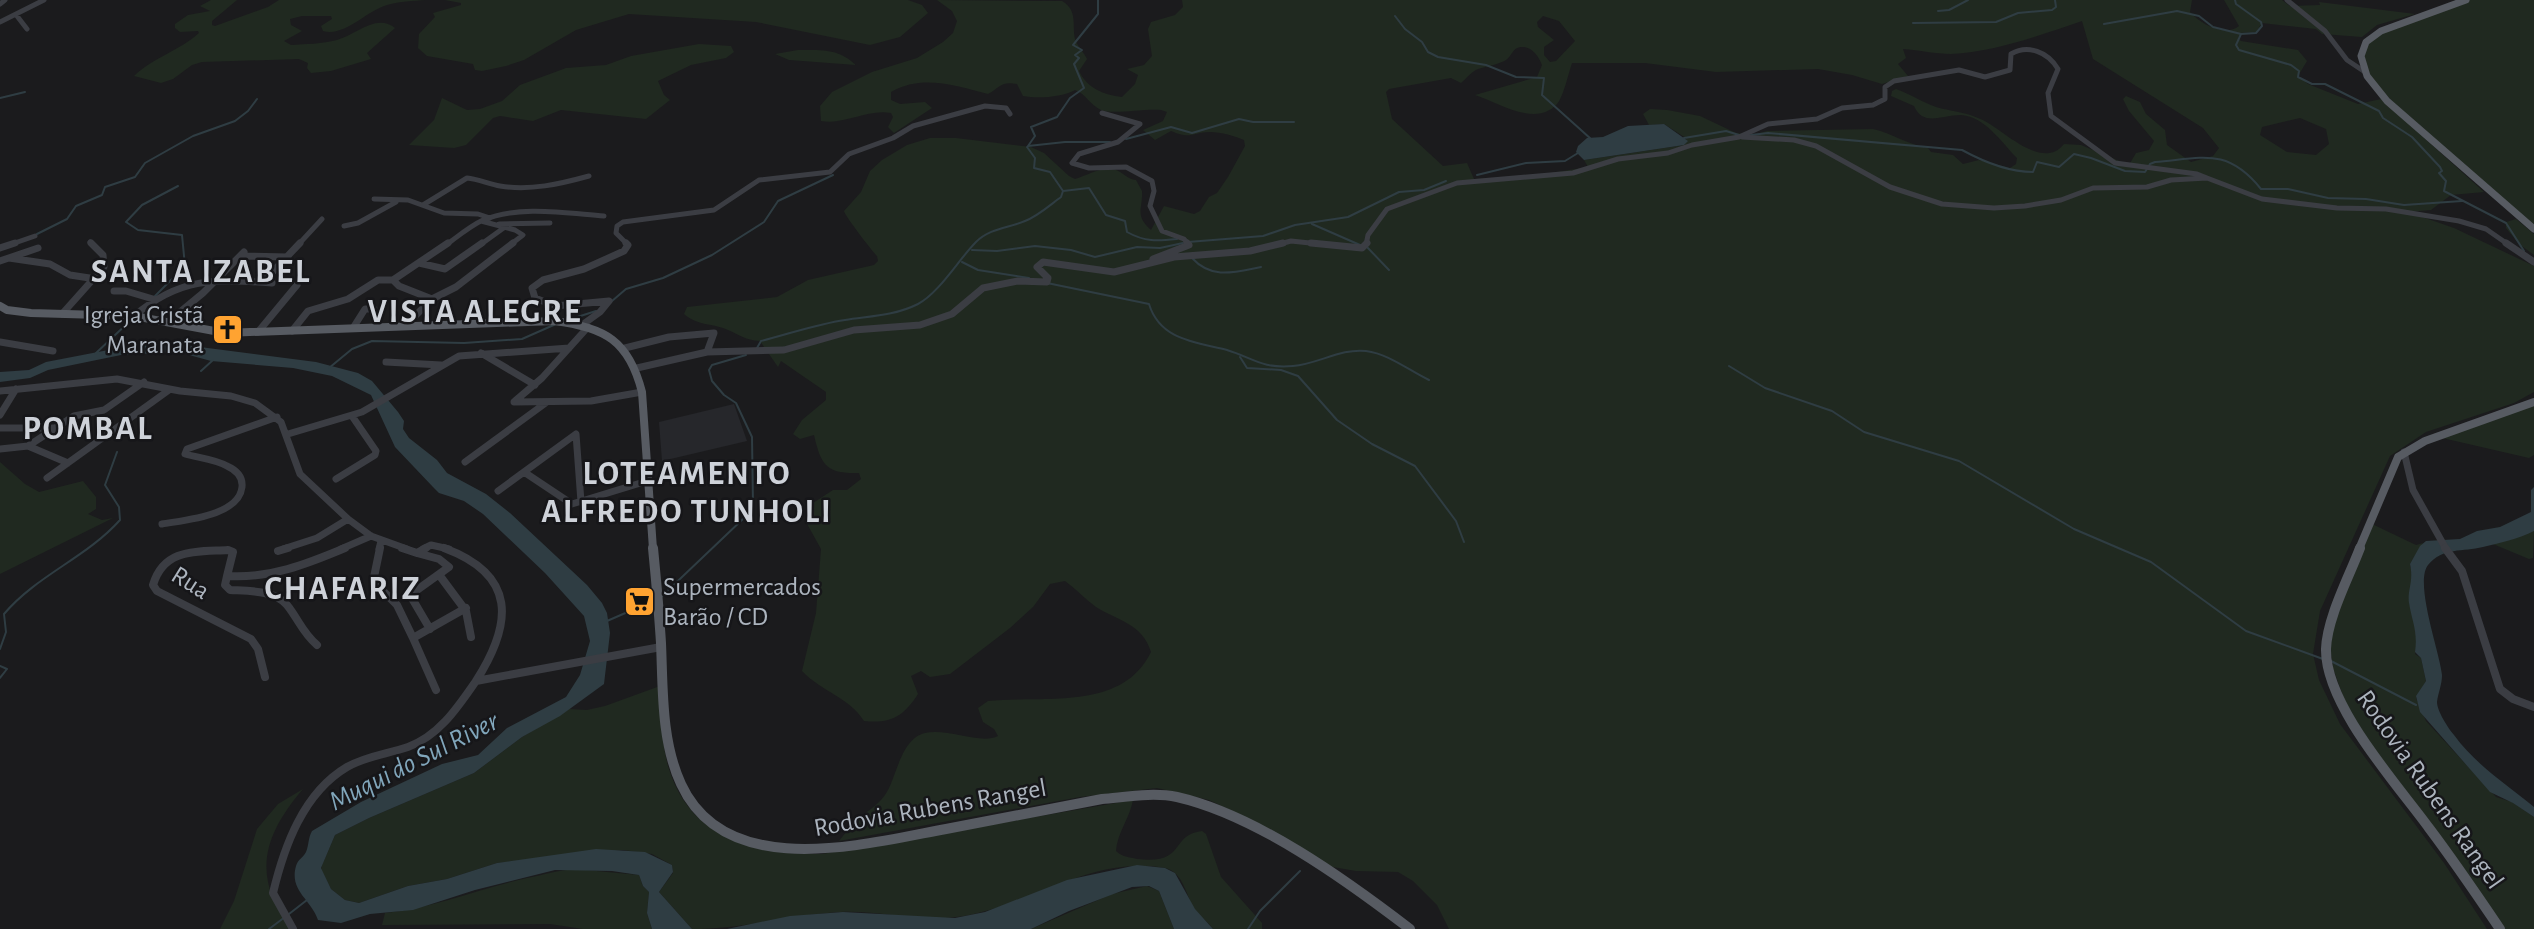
<svg xmlns="http://www.w3.org/2000/svg" width="2534" height="929" viewBox="0 0 2534 929" font-family="'Alegreya Sans',sans-serif">
	<rect width="100%" height="100%" fill="#1b1b1d"/>
	<path fill="#26272b" d="M734,404L747,441L662,461L659,422Z"/>
	<path fill="#202920" fill-rule="evenodd" d="M211,0H237L212,21V25L215,26L268,7L279,0H426C413,1 400,1 387,5C366,11 345,37 323,31L321,26L332,19L331,16H302L290,19L291,25L302,31L284,41L291,45C306,44 322,44 337,40C356,35 376,13 395,28L367,53L371,59L331,71L311,73L307,68L308,63L299,59L202,62L192,65L173,79L161,83L134,76C154,57 179,51 199,33L198,31L180,32L175,28V24L188,15L210,11L200,6Z
		M445,0H908L922,5L928,13L900,37L870,45L756,22L629,14L576,30L524,60L506,66L482,71L475,70L473,64L427,56L418,48L419,34L435,17L433,13L461,5V3Z
		M937,0L1062,1C1078,10 1072,25 1075,39C1077,46 1084,52 1087,59L1079,71C1087,88 1104,95 1122,97L1135,84L1138,75L1127,69L1144,65L1152,56L1148,29L1151,22L1175,15L1183,7L1182,0H2192L2190,12C2200,24 2225,37 2239,26L2224,0H2282L2290,6L2320,5L2319,2L2415,14L2377,25L2362,37L2322,34L2316,29L2262,23L2256,32L2241,33L2238,38L2241,41L2298,50L2307,61L2298,76L2308,84L2358,104L2381,99L2484,192L2451,195L2431,210L2408,212L2454,228L2534,266V392L2514,403L2426,432L2390,456L2320,611L2313,654L2319,680L2340,724L2444,863L2487,929H1449L1437,905L1413,881L1398,872L1356,871L1327,866L1245,817L1209,800L1157,788L1080,797L839,841C845,834 850,826 856,820C866,812 877,806 885,795C897,778 900,739 925,733C948,728 981,745 998,736L994,729L983,722L978,708L988,701C1043,695 1122,712 1151,652C1142,623 1118,621 1096,607C1085,599 1076,589 1065,581L1050,584L1033,607L1010,628L950,674L930,677L921,671L911,676L918,694C904,716 891,724 864,721C849,697 822,692 802,671L816,613L821,549L806,522L810,505L833,490H847L861,479L859,473C826,474 821,465 814,435L800,439L793,434L802,420L826,400V392L781,361L778,367L760,341C745,340 740,335 728,330C713,323 697,326 684,314L687,307L777,297L808,280L874,265L878,261L877,256C872,251 845,216 844,211L861,192L870,171L882,160L907,145L930,138H956L1031,147L1044,153L1069,176L1075,179C1088,175 1102,166 1116,170C1124,173 1127,179 1136,180L1142,191C1143,210 1134,214 1151,230L1164,206L1194,214L1200,211L1209,197L1217,193L1228,177L1245,146L1244,140C1234,136 1222,132 1210,132C1193,132 1191,140 1171,131L1155,140L1143,130L1163,121L1167,112L1161,110C1145,108 1113,115 1101,110C1090,105 1086,94 1075,90C1063,97 1038,99 1023,96L1017,84C1000,81 1001,87 988,94C955,86 923,74 891,92V100L900,104L925,102L932,108L894,133L888,127L893,117L891,113C866,109 846,125 821,121L820,106L832,92L872,72L917,58L943,42L953,33L957,21L952,11ZM1543,16L1559,21L1575,41L1556,61L1550,62L1544,55V47L1554,40L1538,27L1537,22ZM2082,21L2093,59L2203,128L2219,148L2213,156L2191,162L2167,145L2165,130L2146,114L2140,102L2126,96L2123,99L2129,111L2154,141L2149,150L2136,153L2129,165L2081,145L2064,144C2041,173 2001,126 1978,118C1965,112 1950,111 1936,107C1922,102 1910,94 1896,89L1892,91L1891,96L1914,106C1924,130 1949,111 1967,116C1987,120 2004,145 2017,158L2016,164L2010,168L1979,160L1963,164L1953,155L1931,152L1928,148C1906,144 1894,134 1873,129L1767,131L1753,135L1736,133L1700,116L1667,110L1650,109L1643,114L1649,125L1664,124L1686,138L1684,145L1584,160L1588,167L1532,176L1474,179L1467,163L1443,166L1392,119L1386,92L1389,89L1451,78L1461,83C1466,79 1472,71 1478,69C1488,66 1497,65 1506,60C1513,55 1512,47 1523,47C1532,47 1539,57 1542,65L1537,77L1475,95C1498,102 1535,128 1557,104C1563,98 1569,72 1572,63H1645L1716,72L1818,69L1852,75L1882,84L1908,76L1898,64L1906,58L1903,49C1919,50 1936,54 1951,54C1996,52 2040,35 2082,21ZM2300,118L2326,129L2329,144L2316,155L2287,152L2260,135L2262,127Z
		M2469,0H2534V227C2506,202 2369,91 2364,65C2362,53 2367,45 2373,35Z
		M699,44L731,46L734,52L726,58L691,65L658,81L664,95L670,100L646,119L561,110L533,121L500,116L493,118L466,145L454,148L409,145L434,120L442,98L467,110L480,109L502,101L520,85L566,68L606,65L631,56Z
		M798,50C821,50 838,48 856,65L789,60L775,54Z
		M2516,219L2534,234V255L2519,244L2506,228V222Z
		M2534,403V455L2529,458L2438,437Z
		M0,462L25,484L39,492L83,481L96,497V509L88,514L102,520L113,518L0,574Z
		M2372,524L2416,545L2423,543L2410,564L2413,578L2409,602L2418,638L2415,654L2421,658L2426,681L2416,698L2426,721L2496,797L2512,802L2534,817V929H2503L2350,716L2333,668L2330,646L2334,624Z
		M2534,531L2533,558L2529,559L2493,544Z
		M660,686C662,712 661,741 668,766C689,839 755,855 822,854L1133,800C1130,818 1117,833 1116,851C1122,857 1129,857 1137,859C1187,865 1169,835 1202,831L1206,834L1221,877L1262,923V929H1213C1208,922 1201,917 1195,910C1186,897 1184,872 1165,868C1091,854 1028,908 956,917C918,922 878,910 840,912C790,915 742,929 692,929L659,892L673,873L672,865L652,854L623,850L518,861L497,863L447,879L408,886L359,903L345,900L331,889L321,870L322,865L335,835L369,818L474,773L522,737L569,709L587,710L605,706Z
		M303,789C262,837 252,877 291,929H220L234,901L257,829L278,804Z
		M575,869L639,875L643,886L649,892L647,913L652,929H583L550,924L382,925L385,913C433,908 479,889 527,878C544,875 558,870 575,869Z
		M1147,886L1159,891L1174,929H1031L1112,894Z"/>
	<path fill="#2f3d43" d="M1664,124L1688,141L1684,145L1584,160L1576,152L1578,146L1587,138L1603,137L1628,126Z
		M169,343L316,362L358,373L372,381L398,412L404,421L403,429L409,438L437,460L447,473L486,494L510,513L587,585L602,603L607,613L610,633L604,684L560,716L522,737L474,773L369,818L335,835L321,868L331,889L345,900L359,903L408,886L447,879L497,863L596,849L645,852L672,865L673,872L659,892L692,929H652L647,913L649,892L643,886L639,875L612,871L555,870L475,890L413,910L370,914L341,923L318,920C311,899 289,891 296,866C298,859 303,858 306,852C309,845 308,838 312,831L361,802L442,764L478,755L507,728L566,697L580,675L590,641L584,616L545,573L483,514L464,501L439,493L433,487L395,447L371,395L332,376L293,368L211,361L178,352L121,355L48,370L30,378L0,382V372L29,370L46,362L124,347Z
		M2534,487V531C2519,539 2499,543 2483,547C2463,552 2443,547 2428,565C2414,583 2440,653 2442,675C2442,685 2438,693 2437,702C2437,711 2448,728 2454,735C2476,765 2506,784 2534,807V817L2513,803L2490,792L2420,712L2416,696L2426,681L2421,658L2415,652C2418,632 2412,621 2409,603C2407,590 2414,582 2410,564L2420,546L2426,541L2460,539L2477,531L2500,527L2531,512V490Z
		M1137,865L1165,868L1175,873L1195,909L1213,929H1174L1159,891L1149,886L1132,887L1069,911L1031,929H727L790,916L843,912L955,918L985,912L1067,880Z"/>
	<g fill="none" stroke-linecap="round" stroke-linejoin="round">
		<path stroke="#2f3d43" stroke-width="2" d="M1938,11L1949,10L1968,0
			M1395,16L1405,29L1422,42L1428,52L1438,57L1486,65L1516,77L1544,78L1542,95L1591,139
			M1913,23L1996,22L2018,13L2052,10L2056,7L2055,0
			M2104,24L2177,11L2199,16L2213,27L2241,34L2256,33L2262,26L2261,22L2236,4L2235,0
			M2241,34L2236,45L2239,50L2291,65L2299,71L2298,77L2312,84H2325L2379,111L2383,118L2412,137L2440,167L2442,171L2439,173L2446,181L2444,191L2506,223L2524,251
			M0,98L25,92
			M1751,135L1768,133L1962,150C1984,162 2008,172 2033,172L2037,162L2059,167L2074,154L2091,158L2125,171L2145,172L2150,164L2155,162C2203,158 2227,147 2261,189H2288L2328,198L2366,199L2404,205L2462,201
			M1684,138L1726,131L1739,135
			M1126,139L1171,127L1192,133L1239,119L1253,122H1294
			M1028,146L1065,142H1110
			M1028,146L1035,136L1031,127L1057,117L1070,98L1084,88L1074,64L1079,58L1075,55L1082,50L1073,45L1098,14V0
			M1027,147L1035,158L1034,168L1050,172L1063,191
			M1477,175L1526,163L1565,161L1578,153
			M1312,224L1360,245
			M37,234L67,219L76,206L102,195L105,187L135,177L145,163L193,136L235,121L248,111L257,99
			M1188,242L1263,236L1295,225L1348,217L1399,192L1424,190L1446,181
			M1366,246L1389,270
			M972,250L997,251L1035,246L1071,250L1095,257L1137,247L1160,248L1183,243
			M1192,258C1212,280 1235,272 1261,267
			M962,262L978,270L1029,278
			M1047,283L1149,304C1160,340 1195,342 1227,350C1253,358 1262,369 1293,366C1318,364 1341,348 1366,351C1389,354 1408,370 1429,380
			M153,298L185,266L182,235L138,230L126,222L142,205L178,186
			M612,301L626,289L663,278L712,255L764,222L778,201L833,175
			M568,320L596,311
			M757,348L761,341C789,334 817,324 845,320C870,316 894,316 918,304C939,293 959,259 976,242C990,228 1009,228 1025,221C1038,216 1050,205 1061,197L1063,191L1089,188L1106,215L1125,221L1127,232C1145,242 1157,241 1177,239
			M95,354L132,319
			M1240,357L1247,368L1281,370L1298,376L1337,420L1372,444L1415,466L1456,521L1464,542
			M1729,366L1765,388L1832,411L1864,432L1959,461L2074,529L2151,562L2246,631L2323,659
			M329,368L352,349L372,341L464,343L522,339L556,324
			M201,371L213,360
			M661,597L744,518L753,505L752,437L736,403L724,395L712,381L709,370L712,365L746,355
			M607,621L653,601
			M0,649L6,632L4,614C37,575 86,558 120,520L119,507L105,485L117,452
			M2331,661L2416,705
			M0,666L7,669L0,678
			M289,914L307,900
			M269,929L285,917
			M1248,929L1260,911L1300,871"/>
		<path stroke="#3b3d43" stroke-width="5" d="M2287,0L2325,31L2347,60L2365,72
			M0,4L5,0
			M17,16L27,29
			M0,22L44,0
			M1102,113L1140,124L1118,142L1079,154L1072,163L1089,168L1126,167L1152,181L1154,191L1150,206L1162,231L1184,239L1189,245
			M1742,137L1794,140L1816,146L1890,187L1942,204L1994,208L2025,206L2061,200L2093,188L2147,187L2171,180L2207,178L2262,199L2337,208L2386,209L2459,221L2486,229L2509,245
			M374,199L408,200L444,213L478,214L490,218
			M423,205L467,178C478,179 489,184 500,186C530,191 560,184 589,176
			M481,221L515,230L523,235L510,245
			M499,224L550,223
			M344,226L358,223L396,202
			M90,242L93,245
			M9,245L35,236
			M298,245L322,219
			M446,245C457,237 470,226 483,220C520,205 565,213 604,216
			M480,245L505,227
			M628,245L616,233L617,226L623,222L714,210L759,180L830,172L849,154L893,138L913,126L985,106L1006,108L1010,114
			M1276,245L1291,241L1329,245
			M1366,245L1368,235L1387,209L1457,183L1573,173L1618,159L1668,153L1692,145L1739,137L1768,124L1817,119L1842,108L1873,105L1885,99V87L1894,81L1959,70L1985,77L2010,70L2011,54C2028,44 2048,52 2058,69L2048,93L2051,116L2115,163L2197,174L2207,178"/>
		<path stroke="#3b3d43" stroke-width="7" d="M1311,243L1362,248L1367,243
			M2506,243L2534,262
			M0,248L15,243
			M241,256L288,257
			M9,258L50,264L70,275L96,279
			M1153,259L1189,245L1187,243
			M0,261L38,248
			M419,263L445,269L482,243
			M263,282L300,243
			M114,291H126L153,299
			M432,299L399,286L393,280L448,243
			M62,314L104,267L103,255L91,243
			M134,316C180,277 214,279 272,283
			M168,322L203,293L244,252
			M582,325L600,312L609,301L555,306L535,298L532,288L543,280L584,269L624,251L628,245L626,243
			M405,326L432,299L456,287L513,243
			M353,328L365,309H374
			M292,331L308,311L348,299L378,280H393
			M258,332L297,285
			M0,342L53,351
			M625,348L669,337L714,333L707,352
			M481,353L535,385
			M386,362L441,365
			M637,368L707,352L784,350L854,330L920,325L952,314L983,288L1018,281L1047,282L1048,278L1037,267L1043,262L1114,272L1174,257L1250,251L1283,243
			M0,391L117,379L180,391L231,396L255,403L281,422L300,474L348,519L371,536L407,549
			M515,401L542,378L588,327
			M514,402L591,401L642,392
			M0,415L16,389
			M0,428H54
			M288,434L362,412L459,356L569,348
			M28,446L74,416L104,410L144,382
			M0,449L28,446L68,463
			M2404,452L2413,490L2446,549
			M465,462L547,402
			M524,472L572,504L647,481
			M47,478L169,390
			M336,479L375,455L376,451L352,416
			M498,491L576,434L581,502
			M162,524C184,520 239,516 242,487C243,477 236,470 227,466C215,459 199,458 185,454L187,449L277,417
			M283,549L317,538L348,519
			M341,549L371,536
			M379,549L381,541
			M423,549L431,545L449,549"/>
		<path stroke="#3b3d43" stroke-width="8" d="M380,548L374,577L378,586L397,605L413,638L466,608
			M402,548L417,553L426,548
			M444,548C517,575 513,623 476,681L661,647
			M2445,548L2462,571L2500,689L2513,699L2534,707
			M278,551L288,548
			M417,553L439,559L449,567L410,595L430,629
			M227,576L225,585L230,590C248,591 275,590 287,605C299,620 302,632 317,645
			M440,576L466,611L471,637
			M413,638L436,690
			M265,677L258,649L251,639L157,591L153,585C164,548 196,552 228,550L233,552L227,576C269,579 307,564 345,548
			M293,929L273,893C284,847 303,793 347,767C366,756 387,754 408,747C439,736 458,707 476,681"/>
		<path stroke="#575b62" stroke-width="7" d="M2466,0L2381,31L2366,42L2361,56L2367,76L2387,101L2534,229"/>
		<path stroke="#575b62" stroke-width="8" d="M0,306L7,310L31,313L134,316L225,333L554,321C605,327 629,341 642,392L653,549
			M2359,549L2398,457L2425,441L2534,402"/>
		<path stroke="#575b62" stroke-width="10" d="M653,548C656,579 659,611 661,643C663,688 661,741 681,784C726,882 865,844 946,829C998,819 1050,809 1102,799C1126,797 1153,792 1177,797C1256,815 1346,880 1410,929
			M2360,548C2349,577 2327,618 2326,649C2325,705 2397,784 2429,828C2454,861 2477,895 2500,929"/>
	</g>
	<defs>
		<symbol id="church-square" viewBox="-11 -11 22 22"><rect x="-9" y="-9" width="18" height="18" rx="4" fill="#ffa331" stroke="#161619"/><path d="M-1.2-6h2.4v3.5h3.3v2.4h-3.3V6h-2.4V-.1h-3.3v-2.4h3.3Z" fill="#111"/></symbol>
		<symbol id="supermarket-square" viewBox="-11 -11 22 22"><rect x="-9" y="-9" width="18" height="18" rx="4" fill="#ffa331" stroke="#161619"/><path d="M-6-5.5h2.5l.6 2H6L4.5 2H-2.5L-4.4-4H-6ZM-1.5 3.2a1.3 1.3 0 1 0 .1 0ZM3 3.2a1.3 1.3 0 1 0 .1 0Z" fill="#111"/></symbol>
	</defs>
	<g fill-rule="evenodd">
		<use href="#church-square" x="210" y="312" width="35" height="35"/>
		<use href="#supermarket-square" x="622" y="584" width="35" height="35"/>
	</g>
	<g text-anchor="middle" stroke-width="5" stroke-linejoin="round" paint-order="stroke">
		<g font-size="26" fill="#acb4be" stroke="#161619" text-anchor="end">
			<text x="204" y="323">Igreja Cristã<tspan x="204" dy="30">Maranata</tspan></text>
			<text x="663" y="595" text-anchor="start">Supermercados<tspan x="663" dy="30">Barão / CD</tspan></text>
		</g>
		<g font-size="26" fill="#acb4be" stroke="#161619">
			<text transform="translate(191 582) rotate(32)" y="9">Rua</text>
			<text transform="translate(2431 789) rotate(55)" y="9">Rodovia Rubens Rangel</text>
			<text transform="translate(930 807) rotate(-10)" y="9">Rodovia Rubens Rangel</text>
		</g>
		<g font-size="28" font-style="italic" fill="#81a6bb" stroke="#161619">
			<text transform="translate(413 760) rotate(-27)" y="10">Muqui do Sul River</text>
		</g>
		<g font-size="33" font-weight="bold" letter-spacing="2" fill="#ced2d9" stroke="#161619">
			<text x="201" y="282">SANTA IZABEL</text>
			<text x="475" y="322">VISTA ALEGRE</text>
			<text x="88" y="439">POMBAL</text>
			<text x="687" y="484">LOTEAMENTO<tspan x="687" dy="38">ALFREDO TUNHOLI</tspan></text>
			<text x="343" y="599">CHAFARIZ</text>
		</g>
	</g>
</svg>
